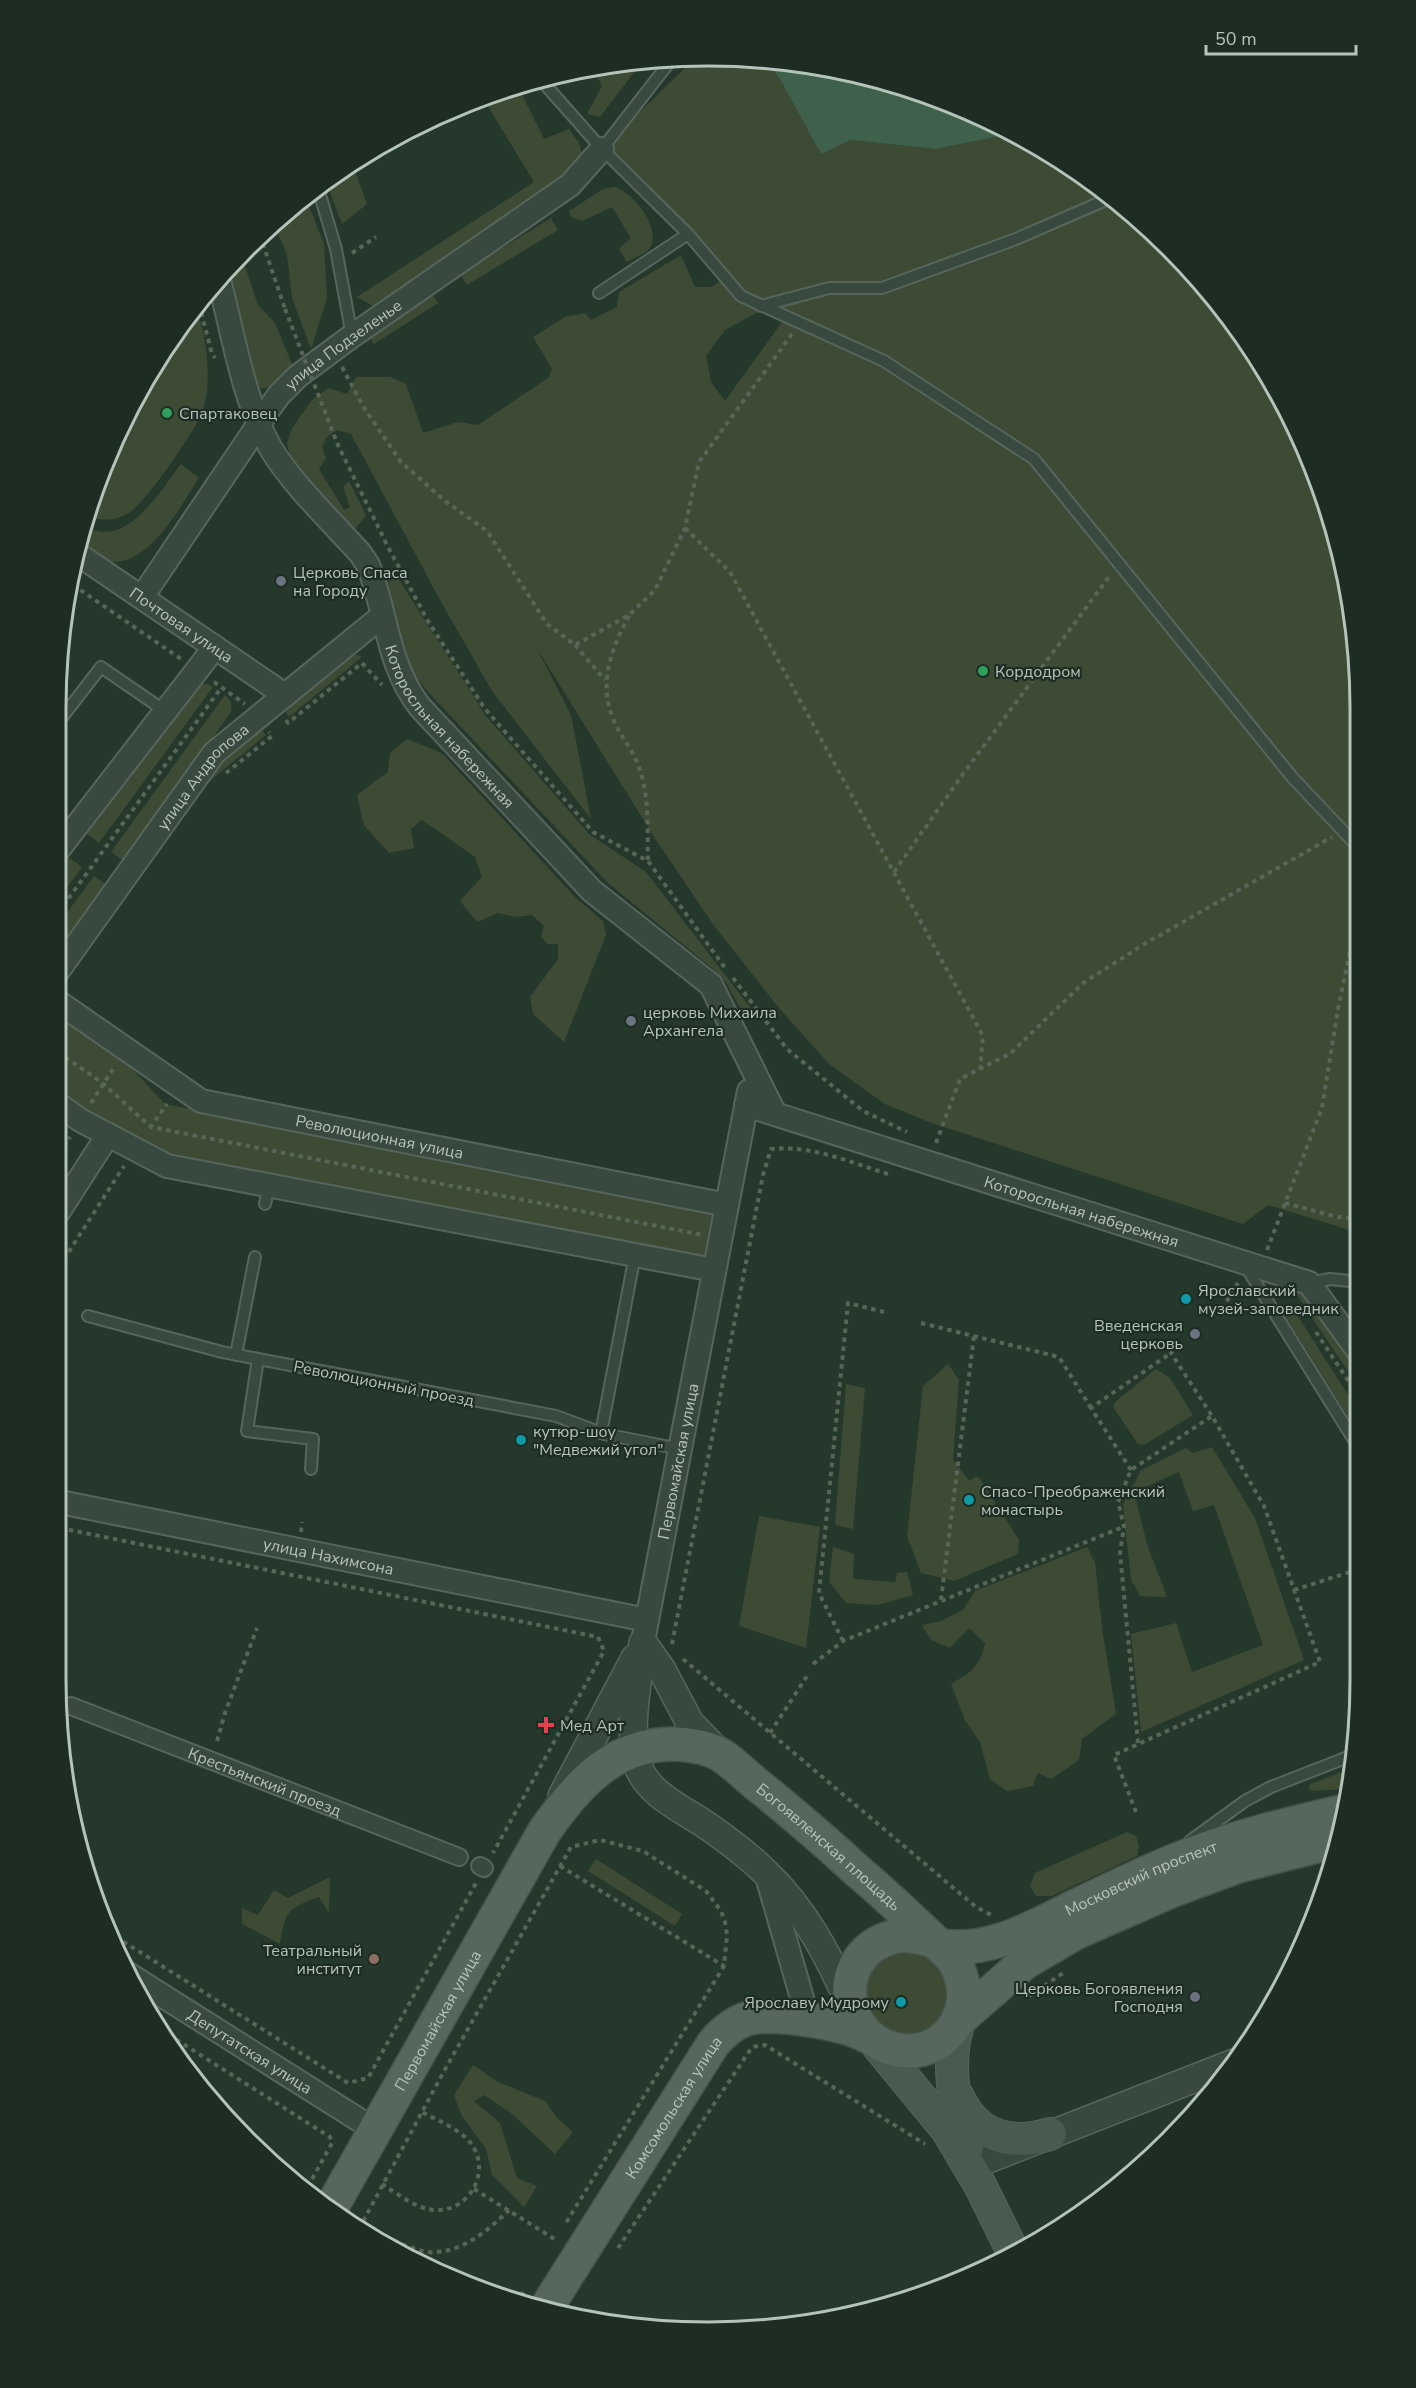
<svg xmlns="http://www.w3.org/2000/svg" width="1416" height="2388" viewBox="0 0 1416 2388" font-family="'Nunito Sans',sans-serif">
	<rect width="100%" height="100%" fill="#25382c"/>
	<path fill="#3d4b35" d="M708,56L767,61L782,83L821,154L851,140L935,149L1012,134L1071,166L1198,278L1273,382L1338,539L1359,665V1233L1268,1205L1243,1224L929,1122L885,1104L829,1064L779,1008L715,927L656,840L536,647L571,715L591,819L492,691L440,600L351,434L337,430L327,437L322,447L326,458L319,469L344,510L350,507L343,487L349,481L366,515L353,532L291,460L287,443L292,428L312,400L328,388L347,394L356,377H390L406,384L423,433L458,422L478,425L548,378L552,369L533,337L565,317L585,313L591,320L617,307L619,292L681,255L695,287H712L721,280L741,299L760,311L725,330L706,356L711,382L725,401L785,318L741,296L602,149L696,57Z
		M642,62L600,117L587,114L602,86L596,75L588,67Z
		M518,87L544,139L569,129L579,143L582,154L565,176L373,306L357,297L534,182L483,98Z
		M352,162L367,204L342,224L326,181Z
		M614,187C633,191 665,232 648,250C643,255 633,258 627,262L619,249L631,238L612,207L582,221L571,217L569,211L603,189Z
		M306,198L324,244L327,298L311,349L292,298L287,255L274,224Z
		M551,218L558,230L467,285L460,274Z
		M241,254L258,305L275,323L294,369L278,384L262,389L252,381L225,273Z
		M432,294L438,303L374,344L368,335Z
		M197,307C206,341 212,373 204,407C200,425 146,502 130,512C117,521 102,522 87,516L90,498L166,345Z
		M181,464L199,478C179,508 143,580 96,558C91,555 86,550 80,547L85,526C90,528 97,532 102,532C136,534 163,487 181,464Z
		M396,575L486,716L589,834L646,872L752,1010L744,1016L727,984L713,969L608,883L429,693L398,654L380,587Z
		M350,655H358L362,657L289,717L283,708Z
		M199,684H207L213,687L99,843L83,831Z
		M225,695L231,702V712L125,862L111,852Z
		M259,727L266,735L206,784H203L220,759Z
		M407,739L442,753L576,898L603,921L606,935L564,1042L533,1014L530,997L558,959V944H547L541,936L544,926L532,915L516,917L498,913L477,922L460,901L482,877L475,857L422,820L411,829L414,848L389,853L364,825L357,795L388,772L390,753Z
		M65,855L82,867L58,900V865Z
		M94,876L108,886L58,956V925Z
		M58,1013L121,1057L165,1104L703,1210L712,1214L704,1257L166,1160L59,1092Z
		M1295,1289L1308,1294L1359,1370V1388L1295,1292Z
		M1286,1306L1294,1310L1359,1412V1434L1284,1314Z
		M948,1364L959,1380L953,1459L969,1481L978,1476L1019,1540L1018,1554L954,1581L921,1573L907,1536L923,1386Z
		M1156,1369L1170,1378L1193,1415L1144,1445L1138,1444L1113,1407L1115,1402Z
		M846,1384L865,1388L853,1529L835,1525Z
		M1212,1447L1255,1518L1304,1660L1141,1732L1131,1634L1176,1623L1192,1672L1263,1645L1214,1505L1193,1511L1179,1472L1134,1492L1147,1544L1167,1597L1140,1596L1131,1579L1123,1505C1127,1493 1136,1484 1140,1471L1186,1448L1193,1453Z
		M759,1516L820,1527L806,1648L739,1626Z
		M833,1547L854,1554L853,1579L895,1582L897,1573L907,1572L913,1595L877,1605L846,1603L829,1582Z
		M1087,1547L1095,1563L1102,1628L1116,1714L1082,1739L1079,1760L1051,1779L1038,1773L1033,1786L1007,1791L990,1779L980,1742L965,1720L951,1684C972,1672 980,1667 985,1643L969,1628L950,1648L931,1640L922,1625L941,1621L963,1610L975,1591Z
		M1350,1769L1346,1789L1313,1791L1309,1789L1310,1784Z
		M1127,1832L1136,1836L1139,1846L1137,1856L1052,1896H1036L1030,1886L1035,1873Z
		M596,1859L682,1914L675,1926L588,1871Z
		M330,1877L329,1913L319,1897C287,1908 285,1912 280,1944L242,1924V1908L258,1915L274,1890L288,1898Z
		M866 1993a41 41 0 1 1 82 0a41 41 0 1 1-82 0Z
		M473,2065L498,2082L545,2101L557,2118L573,2132L555,2154L511,2113L484,2095L474,2101L500,2123L517,2178L537,2186L524,2207L492,2175L486,2149L462,2116L454,2095Z"/>
	<path fill="#3f614b" d="M767,61L836,68L958,105L1012,134L935,149L851,140L821,154L782,83Z"/>
	<g fill="none" stroke-linecap="round" stroke-linejoin="round">
		<defs>
			<path id="service" d="M541,80L602,149L688,234L741,296L884,361L1034,459L1292,777L1359,848
				M602,149L672,59
				M318,188L336,249L352,336
				M599,293L688,234
				M761,306L829,288H882L1016,239L1108,199
				M57,724L101,667L165,711
				M265,1204L269,1185
				M1246,1267L1359,1448
				M1309,1283L1330,1279L1359,1282
				M88,1316L222,1352L556,1416L604,1434L680,1449
				M236,1355L255,1257
				M258,1359L247,1431L313,1439L311,1469
				M601,1433L635,1255
				M1190,1841L1245,1801L1271,1787L1353,1755"/>
			<g id="pedestrian">
				<path id="s1" d="M71,1706L459,1857"/>
				<path d="M480,1866L484,1868"/>
			</g>
			<g id="minor">
				<path id="s2" d="M219,280C233,333 243,399 270,447C290,482 332,522 360,553L368,565C387,613 387,665 420,707L592,891L711,985L775,1114"/>
				<path id="s3" d="M79,555L285,695"/>
				<path id="s4" d="M142,597L271,406L279,395L298,376L352,336L570,185L602,149"/>
				<path d="M58,850L215,647"/>
				<path id="s5" d="M58,971L214,753L382,616"/>
				<path id="s6" d="M58,1002L201,1101L727,1205"/>
				<path d="M59,1105L80,1120L167,1166L714,1270"/>
				<path id="s7" d="M746,1105L1309,1283L1359,1352"/>
				<path d="M59,1211L108,1135"/>
				<path id="s8" d="M60,1502L647,1620"/>
				<path id="s9" d="M644,1636L749,1091"/>
				<path d="M766,1873L804,2005L812,2022"/>
				<path id="s10" d="M125,1972L375,2130"/>
			</g>
			<path id="tertiary" d="M643,1643C638,1677 627,1734 638,1766C649,1796 685,1810 709,1827C729,1841 749,1856 766,1873C805,1910 830,1958 851,2007
				M643,1643L662,1670L690,1723L720,1754
				M562,1796L635,1658
				M973,2165L1234,2063"/>
			<path id="secondary" d="M960,2019C944,2062 955,2105 967,2148
				M874,2041L948,2131L980,2185L1014,2254
				M958,2097C976,2136 1011,2146 1050,2134"/>
			<g id="primary">
				<path id="s11" d="M943,1946C991,1953 1035,1926 1076,1906C1112,1889 1147,1871 1184,1857C1235,1837 1288,1824 1341,1812"/>
				<path d="M960,2019L1024,1963L1075,1933L1173,1890L1238,1866L1336,1841"/>
				<path id="s12" d="M330,2210L544,1832C577,1784 614,1742 678,1744C692,1745 709,1748 721,1755C735,1764 747,1777 760,1787C792,1813 823,1839 853,1867C880,1890 905,1913 930,1937C942,1950 952,1953 959,1971C977,2014 941,2061 894,2049C836,2034 834,1952 893,1937C906,1934 920,1937 933,1941"/>
				<path id="s13" d="M545,2310L713,2044C722,2033 732,2024 746,2019C772,2011 844,2023 867,2036"/>
			</g>
		</defs>
		<use href="#service" stroke="#56665d" stroke-width="14"/>
		<use href="#pedestrian" stroke="#56665d" stroke-width="20"/>
		<use href="#minor" stroke="#56665d" stroke-width="26"/>
		<use href="#tertiary" stroke="#56665d" stroke-width="30"/>
		<use href="#secondary" stroke="#56665d" stroke-width="34"/>
		<use href="#primary" stroke="#44544b" stroke-width="36"/>
		<path stroke="#576656" stroke-width="4" stroke-dasharray="4.5 4.5" stroke-linecap="butt" d="M260,235L285,309
			M352,253L376,237
			M199,304L212,354L215,358
			M342,367L364,408L401,462L445,501L487,531L547,624L575,645L629,615L655,590L685,528L699,462L792,334
			M337,443L388,547L428,621L485,709L593,832L648,861L725,968
			M685,528L730,572L983,1036L980,1069
			M73,585L181,659
			M629,616C612,646 599,682 612,716C618,734 632,748 638,765C650,794 647,830 648,861
			M575,645L605,680
			M214,682L245,704
			M286,720L288,723L362,663L382,685
			M226,773L272,736L269,732
			M894,872L963,774L1111,574
			M58,913L221,688
			M733,978L787,1049L863,1111L907,1132
			M58,1052L101,1082L151,1127L703,1235
			M91,1103L115,1066
			M150,1128L167,1104
			M936,1143L960,1079L1011,1053L1083,983L1146,943L1332,837
			M59,1154L70,1137
			M1285,1203L1337,1217L1350,1218L1359,1209
			M1267,1250L1322,1108L1338,1009L1359,908
			M59,1267L124,1166
			M1222,1309L1238,1283
			M921,1323L1059,1357L1091,1408
			M1316,1332L1359,1397
			M1131,1470L1091,1408L1171,1353
			M60,1528L598,1637L604,1651L493,1853
			M301,1532L302,1522
			M1294,1590L1353,1571
			M941,1600L974,1336
			M843,1641L819,1593L848,1303L884,1312
			M672,1644L763,1175L771,1149C811,1145 850,1162 888,1174
			M683,1659L976,1907L993,1916
			M813,1664L843,1641L1123,1527
			M770,1733L809,1673
			M217,1741L225,1713L257,1628
			M1138,1743L1120,1553L1124,1527L1118,1502L1131,1470L1212,1416
			M1136,1812L1114,1755L1320,1662L1264,1506L1212,1416L1171,1353L1179,1344
			M560,1866L724,1966
			M108,1932L348,2083L368,2078L476,1883
			M1029,1996L1063,1973
			M161,2030L330,2137L332,2143L306,2190
			M382,2184C398,2194 416,2209 435,2210C471,2212 493,2168 469,2141C457,2128 437,2120 422,2112
			M474,2189L556,2240
			M361,2226C379,2234 399,2244 418,2250C453,2260 486,2233 509,2210
			M359,2229L443,2073L571,1847L600,1840L643,1851L706,1891L721,1911L725,1922L727,1935L724,1966L564,2226
			M618,2248L752,2047L765,2045L925,2144
			M516,2303L524,2291"/>
		<use href="#service" stroke="#38493f" stroke-width="10"/>
		<use href="#pedestrian" stroke="#38493f" stroke-width="16"/>
		<use href="#minor" stroke="#38493f" stroke-width="22"/>
		<use href="#tertiary" stroke="#38493f" stroke-width="27"/>
		<use href="#secondary" stroke="#475b4f" stroke-width="32"/>
		<use href="#primary" stroke="#56685d" stroke-width="33"/>
		<path stroke="#576656" stroke-width="4" stroke-dasharray="4.5 4.5" stroke-linecap="butt" d="M285,309L337,443"/>
	</g>
	<g fill="#2e9e5b" stroke="#1e2d24" stroke-width="2">
		<circle cx="167" cy="413" r="6"/>
		<circle cx="983" cy="671" r="6"/>
	</g>
	<g fill="#6b7280" stroke="#1e2d24" stroke-width="2">
		<circle cx="281" cy="581" r="6"/>
		<circle cx="631" cy="1021" r="6"/>
		<circle cx="1195" cy="1334" r="6"/>
		<circle cx="1195" cy="1997" r="6"/>
	</g>
	<g fill="#0f9aa8" stroke="#1e2d24" stroke-width="2">
		<circle cx="1186" cy="1299" r="6"/>
		<circle cx="521" cy="1440" r="6"/>
		<circle cx="969" cy="1500" r="6"/>
		<circle cx="901" cy="2002" r="6"/>
	</g>
	<path fill="#e0444e" stroke="#1e2d24" stroke-width="2" d="M543 1716h6v6h6v6h-6v6h-6v-6h-6v-6h6z"/>
	<circle fill="#8d6e63" stroke="#1e2d24" stroke-width="2" cx="374" cy="1959" r="6"/>
	<g text-anchor="middle" stroke-width="4.5" stroke-linejoin="round" paint-order="stroke">
		<g font-size="16" fill="#b4c4bb" stroke="#1e2d24">
			<text dy="6" stroke="none"><textPath href="#s4" startOffset="326">улица Подзеленье</textPath></text>
			<text dy="6" stroke="none"><textPath href="#s3" startOffset="124">Почтовая улица</textPath></text>
			<text dy="6" stroke="none"><textPath href="#s2" startOffset="514">Которосльная набережная</textPath></text>
			<text dy="6" stroke="none"><textPath href="#s5" startOffset="243">улица Андропова</textPath></text>
			<text dy="6" stroke="none"><textPath href="#s6" startOffset="356">Революционная улица</textPath></text>
			<text dy="6" stroke="none"><textPath href="#s7" startOffset="352">Которосльная набережная</textPath></text>
			<text transform="translate(384 1383) rotate(11)" y="6">Революционный проезд</text>
			<text dy="6" stroke="none"><textPath href="#s9" startOffset="178">Первомайская улица</textPath></text>
			<text dy="6" stroke="none"><textPath href="#s8" startOffset="274">улица Нахимсона</textPath></text>
			<text dy="6" stroke="none"><textPath href="#s1" startOffset="208">Крестьянский проезд</textPath></text>
			<text dy="6" stroke="none"><textPath href="#s12" startOffset="789">Богоявленская площадь</textPath></text>
			<text dy="6" stroke="none"><textPath href="#s11" startOffset="212">Московский проспект</textPath></text>
			<text dy="6" stroke="none"><textPath href="#s12" startOffset="218">Первомайская улица</textPath></text>
			<text dy="6" stroke="none"><textPath href="#s10" startOffset="148">Депутатская улица</textPath></text>
			<text dy="6" stroke="none"><textPath href="#s13" startOffset="240">Комсомольская улица</textPath></text>
		</g>
		<g font-size="16" fill="#b4c4bb" stroke="#1e2d24" text-anchor="start">
			<text x="179" y="419">Спартаковец</text>
			<text x="293" y="578">Церковь Спаса<tspan x="293" dy="18">на Городу</tspan></text>
			<text x="995" y="677">Кордодром</text>
			<text x="643" y="1018">церковь Михаила<tspan x="643" dy="18">Архангела</tspan></text>
			<text x="1198" y="1296">Ярославский<tspan x="1198" dy="18">музей-заповедник</tspan></text>
			<text x="1183" y="1331" text-anchor="end">Введенская<tspan x="1183" dy="18">церковь</tspan></text>
			<text x="533" y="1437">кутюр-шоу<tspan x="533" dy="18">"Медвежий угол"</tspan></text>
			<text x="981" y="1497">Спасо-Преображенский<tspan x="981" dy="18">монастырь</tspan></text>
			<text x="560" y="1731">Мед Арт</text>
			<text x="362" y="1956" text-anchor="end">Театральный<tspan x="362" dy="18">институт</tspan></text>
			<text x="1183" y="1994" text-anchor="end">Церковь Богоявления<tspan x="1183" dy="18">Господня</tspan></text>
			<text x="889" y="2008" text-anchor="end">Ярославу Мудрому</text>
		</g>
	</g>
	<path d="M0 0H1416V2388H0ZM708 66H708A642 642 0 0 1 1350 708V1680A642 642 0 0 1 708 2322H708A642 642 0 0 1 66 1680V708A642 642 0 0 1 708 66Z" fill="#1e2d24" fill-rule="evenodd"/>
	<path fill="none" stroke="#b4c4bb" stroke-width="3" d="M708 66H708A642 642 0 0 1 1350 708V1680A642 642 0 0 1 708 2322H708A642 642 0 0 1 66 1680V708A642 642 0 0 1 708 66Z"/>
	<path d="M1206 45v9h150v-9" fill="none" stroke="#b4c4bb" stroke-width="3"/>
	<text x="1215" y="45" font-size="18" fill="#b4c4bb" stroke="#1e2d24" stroke-width="4.5" paint-order="stroke">50 m</text>
</svg>
